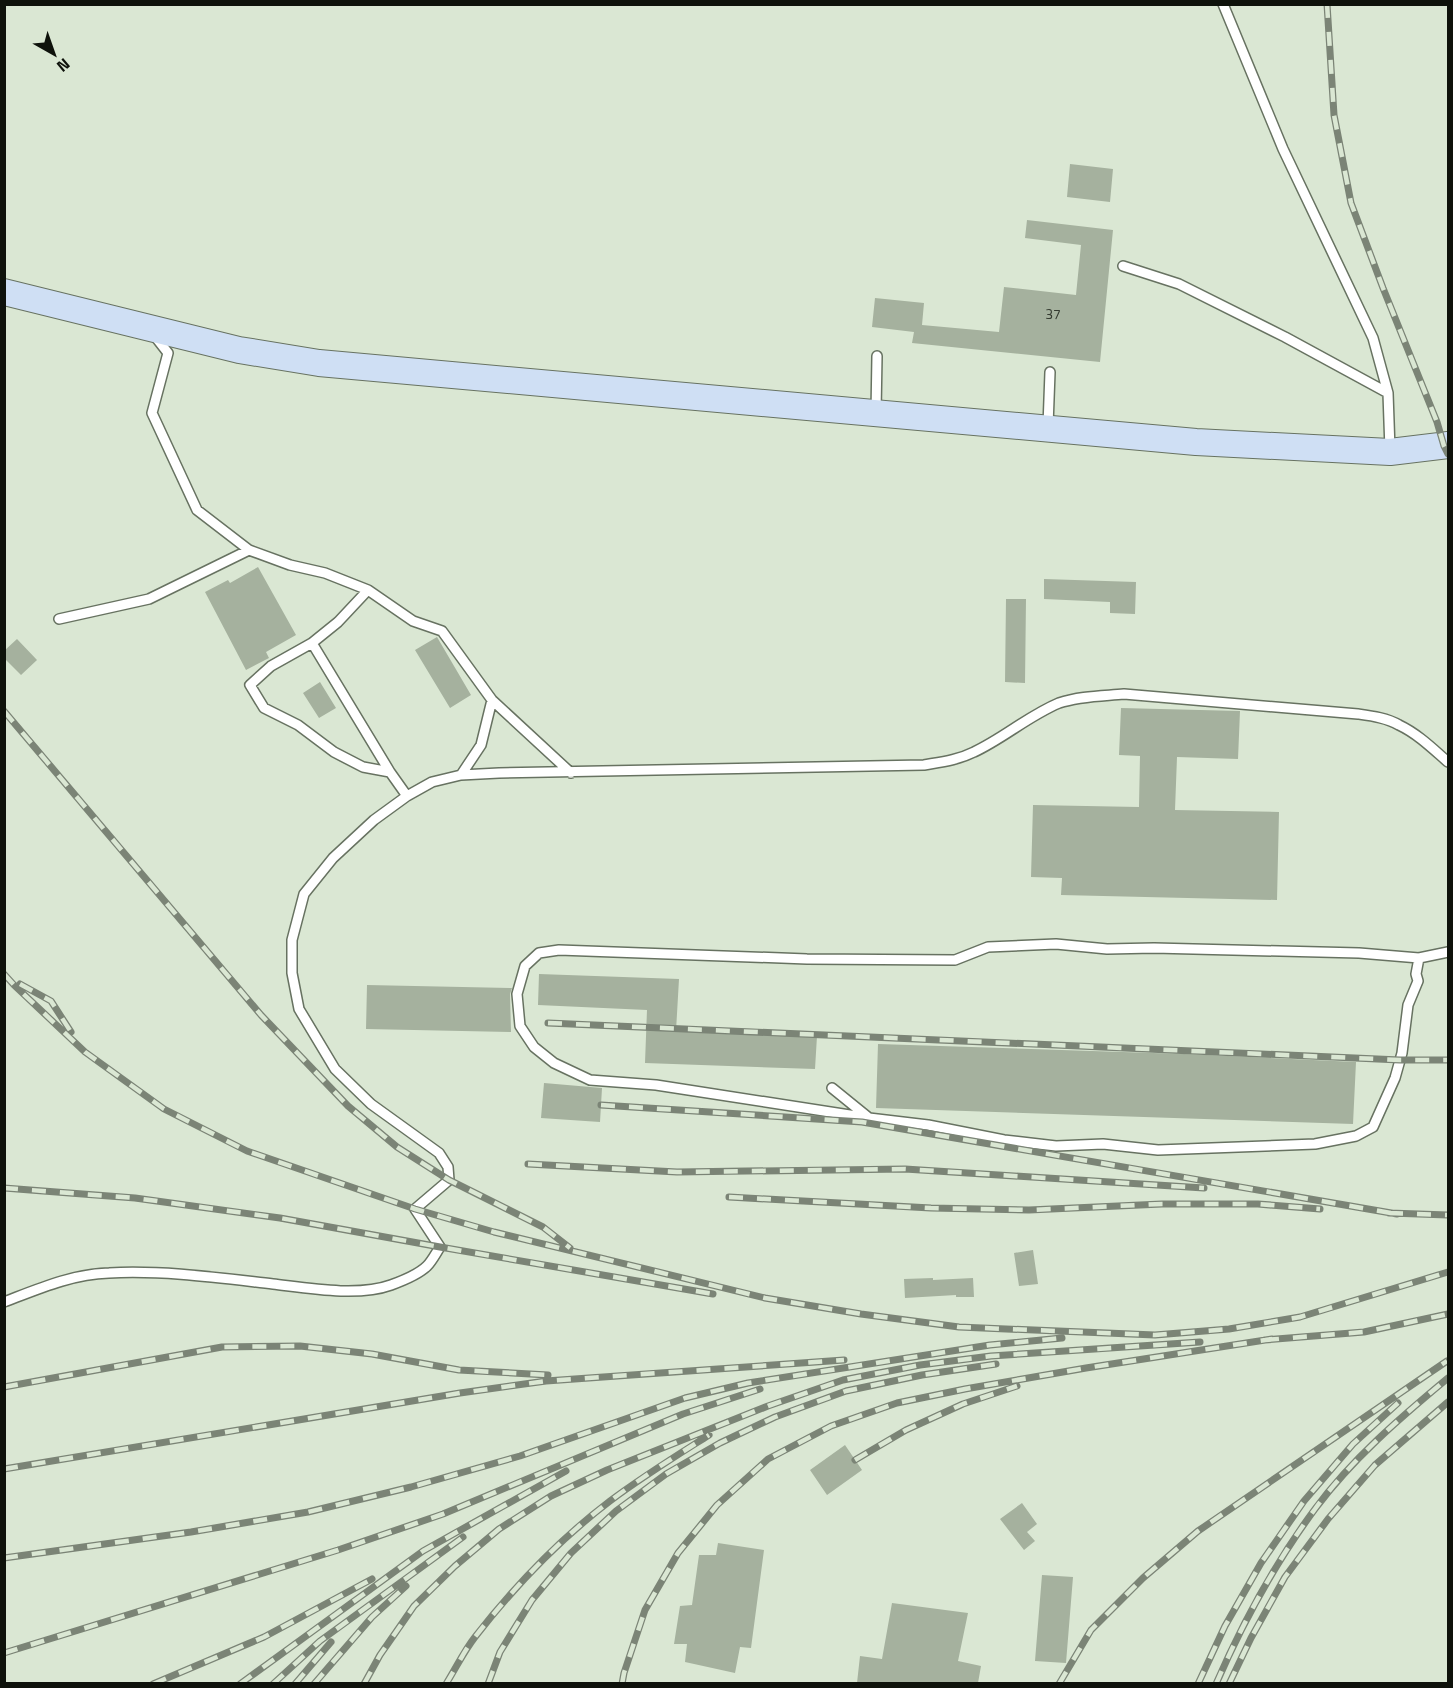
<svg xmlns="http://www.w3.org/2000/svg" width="1453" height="1688" viewBox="0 0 1453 1688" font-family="'Titillium Web',sans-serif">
	<rect width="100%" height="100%" fill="#dae7d3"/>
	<path fill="#a5b19e" d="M1070,164L1113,169L1110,202L1067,197Z
		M1027,220L1113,230L1100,362L912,343L914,332L872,327L875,298L924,303L922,325L999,332L1004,287L1076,295L1081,245L1025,238Z
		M258,567L296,635L266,652L269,658L246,670L205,592L228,580L230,583Z
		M1044,579L1136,582L1135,614L1110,613V602L1044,599Z
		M1006,599H1026L1025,683L1005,682Z
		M437,637L471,695L450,708L415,650Z
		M17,639L37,660L21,675L4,658V651Z
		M320,682L336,708L319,718L303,693Z
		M1121,708L1240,711L1238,759L1177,757L1175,810L1279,812L1277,900L1061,895L1062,878L1031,877L1033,805L1139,807L1140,756L1119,755Z
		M539,974L679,979L676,1031L817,1036L815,1069L645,1063L647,1010L538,1005Z
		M367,985L512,988L510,994L511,1032L366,1029Z
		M878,1044L1184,1054L1356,1062L1353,1124L876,1108Z
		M544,1083L602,1088L600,1122L541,1118Z
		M1033,1250L1038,1284L1019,1286L1014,1253Z
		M933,1278V1280L973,1278L974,1297H956V1295L905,1298L904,1279Z
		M845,1445L862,1470L827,1495L810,1470Z
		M1022,1503L1037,1524L1027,1532L1035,1541L1024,1550L1000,1519Z
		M718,1543L764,1550L751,1648L740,1647L735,1673L685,1662L687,1644H674L680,1606L692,1605L699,1555H716Z
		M1042,1575L1073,1577L1066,1663L1035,1661Z
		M892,1603L968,1613L958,1661L981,1666L978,1683H857L860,1656L882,1659Z"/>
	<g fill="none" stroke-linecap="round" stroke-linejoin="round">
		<defs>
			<path id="lane" d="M1223,4L1283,149L1373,338L1388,393L1390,450
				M1123,266L1179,284L1285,337L1388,393
				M154,335L168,353L152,413L197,510L249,550L290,565L325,573L368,590L413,621L442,631L492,700L571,773
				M876,412L877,356
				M1048,426L1050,372
				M368,590L338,622L312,643L390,772L407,796
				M59,619L149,599L249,550
				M312,643L271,666L250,685L264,708L298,725L334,752L363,767L390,772
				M461,775L481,745L492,700
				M832,1088L869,1118L928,1125L1004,1140L1056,1146L1103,1144L1158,1150L1315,1144L1356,1136L1373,1127L1395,1078L1402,1053L1408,1005L1418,981L1416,974L1419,958L1448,952
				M869,1118L656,1085L590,1080L554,1063L534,1047L520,1026L517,994L525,966L539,953L559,950L807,959L955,960L988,947L1056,944L1107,949L1154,948L1359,953L1419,958
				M4,1302C38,1289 72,1274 109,1273C162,1270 220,1278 273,1284C307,1288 358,1297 391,1285C402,1281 418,1275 427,1266C432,1261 436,1253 440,1247L415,1209L449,1180L448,1167L439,1153L371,1104L335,1069L299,1009L292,973V940L304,894L333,858L374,820L407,796L432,782L461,775L499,773L924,765C941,762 958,760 974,752C1004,738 1028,716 1059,703C1080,696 1103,696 1124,694L1358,714C1372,716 1387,718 1399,725C1418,734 1433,749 1448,762"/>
			<path id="secondary" d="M4,292L239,350L319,363L1196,442L1390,452L1448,445"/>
		</defs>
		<use href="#lane" stroke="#677261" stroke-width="12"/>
		<use href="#secondary" stroke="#677261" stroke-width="28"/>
		<use href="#lane" stroke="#fff" stroke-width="9"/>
		<use href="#secondary" stroke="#cfdff4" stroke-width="26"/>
		<defs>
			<path id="rail" d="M1327,4L1334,115L1351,203L1383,288L1437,422L1444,446L1448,454
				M4,711L261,1015L348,1106L397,1147L449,1180L543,1227L570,1248
				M4,974L14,985L85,1052L164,1109L247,1151L415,1209L494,1232L765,1298L861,1314L959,1327L1155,1335L1229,1329L1300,1317L1448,1272
				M20,984L51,1001L71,1032
				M548,1023L1400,1060H1448
				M601,1105L862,1122L1397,1214
				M528,1164L677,1172L905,1169L1204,1188
				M4,1188L135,1198L280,1218L440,1247L713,1294
				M729,1197L931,1208L1029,1210L1162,1204H1258L1320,1209
				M1389,1213L1448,1215
				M1265,1340L1364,1332L1448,1314
				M4,1387L222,1347L300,1346L372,1354L459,1370L548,1375
				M855,1460L906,1430L963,1404L1017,1386
				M4,1469L460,1393L546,1381L844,1360
				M4,1558L191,1532L308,1512L411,1487L520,1456L685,1398L748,1383L990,1345L1062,1338
				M4,1653L338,1550L443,1514L683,1414L760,1389
				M153,1684L264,1637L372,1579
				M240,1684L423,1551L566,1471
				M273,1684L320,1641L463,1537
				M295,1684L331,1642
				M314,1684L372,1617L406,1586
				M364,1684L380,1655L414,1606L455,1566L499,1529L551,1496L607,1470L768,1406L843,1380L920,1365L991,1356L1200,1342
				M446,1684C456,1668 464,1651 475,1637C514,1587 560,1539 610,1501C642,1477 676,1456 709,1435
				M488,1684L500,1652L532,1600L571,1553L616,1511L666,1474L720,1443L775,1417L846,1391L922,1375L996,1364
				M622,1684L624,1673L645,1610L678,1553L717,1505L768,1459L831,1426L897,1403L965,1389L1086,1368L1272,1339
				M1059,1684L1091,1630L1143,1578L1198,1531L1447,1361
				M1198,1684L1225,1626L1261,1563L1304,1501L1353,1444L1398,1403
				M1216,1684C1243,1622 1275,1563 1315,1509C1352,1459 1401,1417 1448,1378
				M1229,1684L1251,1638L1285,1577L1328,1519L1375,1465L1448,1402"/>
		</defs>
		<use href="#rail" stroke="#7b8476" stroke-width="7"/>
		<use href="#rail" stroke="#dae7d3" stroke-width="4.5" stroke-dasharray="14" stroke-linecap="butt"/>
	</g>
	<g text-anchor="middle" stroke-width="4.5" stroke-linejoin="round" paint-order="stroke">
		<g font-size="14" fill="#343a30">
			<text x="1053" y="319">37</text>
		</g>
	</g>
	<rect width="1453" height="1688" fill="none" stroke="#0e120b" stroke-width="12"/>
	<g transform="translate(54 54) rotate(140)" stroke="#dae7d3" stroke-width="4.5" paint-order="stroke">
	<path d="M0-4.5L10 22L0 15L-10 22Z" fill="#0e120b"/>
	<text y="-9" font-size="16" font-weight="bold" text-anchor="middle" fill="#0e120b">N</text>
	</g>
</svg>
